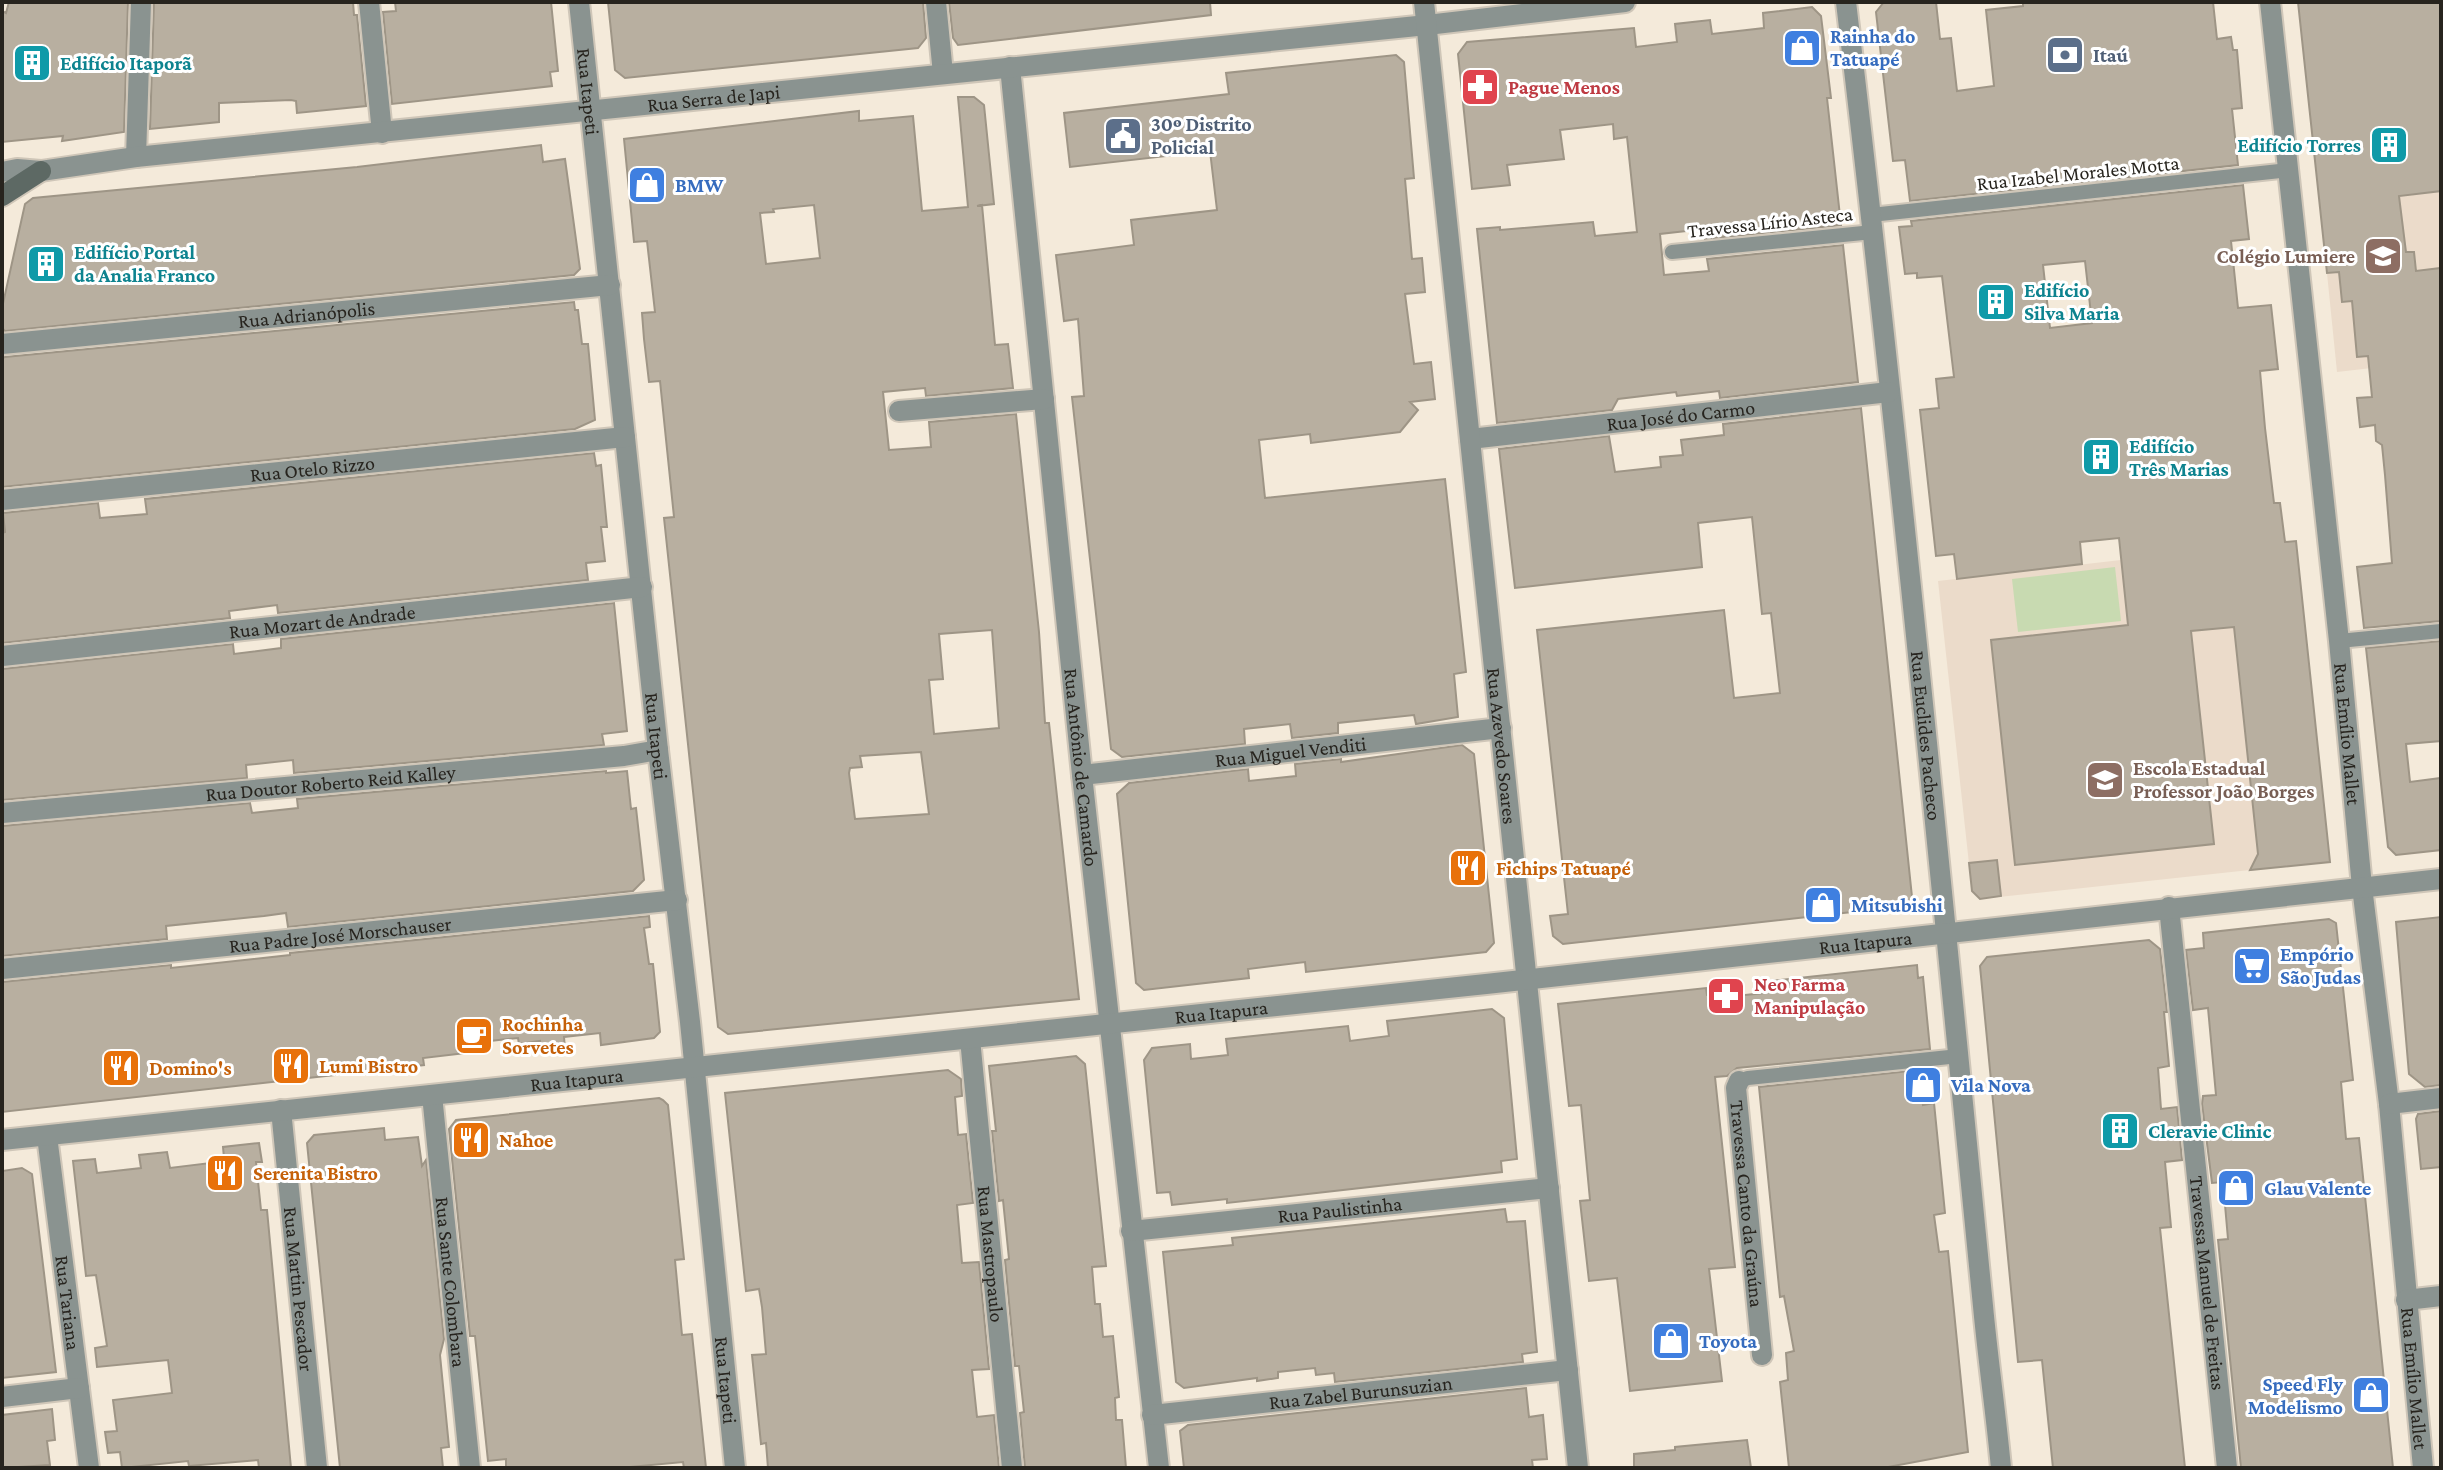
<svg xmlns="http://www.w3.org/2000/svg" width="2443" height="1470" viewBox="0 0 2443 1470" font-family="'Crimson Pro',serif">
	<rect width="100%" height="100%" fill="#f4eada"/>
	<path fill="#ebdbca" d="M2441,191V360L2337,372L2320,204Z
		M2225,548L2258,854L2250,870L1980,899L1972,891L1938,581Z"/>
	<path fill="#c8dab1" d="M2115,567L2121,621L2018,632L2012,579Z"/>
	<path fill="#b8afa0" stroke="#9e9586" stroke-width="2" fill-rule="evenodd" d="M9,2H128L124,132L62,141L63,136L2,142V11L6,13Z
		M154,2H353L354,15H357L366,106L297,113L296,101L291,100L219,103V122L150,129Z
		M395,2H551L558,71L550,72L552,86L392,104L383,12L396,11Z
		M608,2H923L926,38L918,48L625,78L615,70Z
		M949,2H1210L1211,15L958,45L953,38Z
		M1884,2H1936L1940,39L1951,38L1957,91L1994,86L1986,10L2023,6V2H2213L2217,39L2231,37L2233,50H2237L2242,108L2232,109L2238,165L1910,201L1905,160L1893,161L1876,12Z
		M2298,2H2441V191L2399,196L2406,252H2414L2416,271L2441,268V621L2364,628L2357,567L2392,563L2385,475L2382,445L2376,441L2375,425L2360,427L2357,398L2372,397L2368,356L2357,357L2352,301L2342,302L2339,272L2327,273Z
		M1812,7L1821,16L1831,98H1827L1841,225L1705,239L1704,229L1660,234L1664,275L1709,271L1707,259L1843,245L1858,382L1720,398L1719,391L1677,396L1676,392L1618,399L1612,410L1497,423L1477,229L1500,227V230L1593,222L1595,236L1637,232L1627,137L1614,139L1613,124L1560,130L1564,159L1507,165L1510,185L1472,189L1458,54L1467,42L1634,28L1636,47L1677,42L1675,24L1710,20L1712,34L1764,28L1763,13Z
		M1396,55L1404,62L1414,178L1405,179L1412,259L1422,258L1425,292L1405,294L1414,364L1431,362L1435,399L1410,402L1418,410L1400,432L1311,443L1310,434L1259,440L1265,498L1445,479L1466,672L1454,674L1458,717L1416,724L1414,715L1338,723V733L1292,738L1290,724L1244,729L1245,744L1122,757L1111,749L1072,397L1084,396L1078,319L1064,321L1056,255L1134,245L1131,220L1217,210L1210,151L1070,167L1064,113L1229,94L1226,73Z
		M958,97H974L984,105L994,204L977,206L982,205L995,345L1008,344L1013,388L926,396L925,388L883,392L889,450L931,447L929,422L1016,414L1039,632L1045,723H1049L1079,999L728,1034L718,1027L664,518L674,517L660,381L649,382L644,339L642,313L655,312L647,241L634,242L624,139L859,111V121L913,116L922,211L968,207ZM814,205L820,258L766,264L760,213L774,212L773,209ZM992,630L999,728L934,734L929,680L943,679L939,634ZM921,752L929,814L855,819L849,773L850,768L862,767L860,756Z
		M541,145L543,162L565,159L580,269L574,275L5,331L2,328V308L25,204L33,198L357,167Z
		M2243,185L2249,239L2231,241L2238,308L2271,305L2278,369L2260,371L2265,428L2274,503H2280L2285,542L2296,541L2330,862L2250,870L2258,854L2234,627L2191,631L2214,844L2015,865L1991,640L2128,625L2119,538L2080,542L2082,564L1957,579L1954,554L1936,556L1920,410L1939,408L1936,379L1954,377L1942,276L1917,278V273L1905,274L1899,227L1912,226L1911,221ZM2085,261L2092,323L2050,328L2043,265Z
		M574,302L575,310H578L582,344H588L595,420L575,429L2,487V358L5,357Z
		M1861,408L1912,897L1906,906L1563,944L1553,936L1550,916L1568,914L1537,630L1724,610L1734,698L1780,693L1771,613L1762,614L1752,517L1698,523L1702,567L1515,588L1499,449L1609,436L1615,472L1661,467L1660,457L1683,455L1681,440L1724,435L1723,424Z
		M594,453L596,466L601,465L607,527H601L605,561L586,563L588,580L278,613L277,605L229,611L230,618L2,643V533L5,532L3,513L98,503L100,518L147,514L145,499Z
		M614,603L627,731L602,734L604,745L294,773L293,760L246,765L247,778L2,800V669L233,644L234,654L281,648V639Z
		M2441,641V741L2406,744L2410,782L2441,778V850L2396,855L2388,847L2366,648Z
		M1462,745L1474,754L1494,943L1486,952L1306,972L1305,962L1248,969L1249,978L1144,990L1136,983L1117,794L1129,783L1248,769L1249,781L1296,776L1295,764L1341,759V762Z
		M606,771V773L627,771L631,809L636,808L644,880L633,891L288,927L286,913L264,916L166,926L167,939L2,956V826L250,803L252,813L298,808L297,799Z
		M1997,860L2001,896L1980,899L1972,891L1969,863Z
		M649,916L650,927L644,928L649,964H653L660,1032L654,1038L601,1045L600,1033L564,1037L565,1049L541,1051L540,1041L519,1044L518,1038L481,1042L482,1051L423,1058L424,1065L2,1112V982L171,965V968L290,955V953Z
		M2441,917V1085L2425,1087L2409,1074L2396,922Z
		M2329,919L2336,923L2353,1080L2341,1082L2346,1139L2359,1138L2393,1468H2241L2218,1240L2228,1239L2223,1182L2212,1183L2202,1104L2203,1096L2216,1095L2208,1008L2193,1010L2186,950L2204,948L2203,933Z
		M2149,940L2160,949L2167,1012H2164L2169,1066L2158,1068L2161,1109L2177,1107L2182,1160L2165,1162L2171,1227L2160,1228L2185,1468H2053L2042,1360L2018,1362L1980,966L1987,957Z
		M1917,965L1918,978L1923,977L1930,1049L1737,1068L1727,1076L1715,1077L1735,1267L1709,1269L1722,1381L1630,1391L1617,1278L1589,1281L1580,1201L1590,1200L1581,1105L1569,1106L1558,1004L1706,988L1707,995L1726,993V997L1764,993L1763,982Z
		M1492,1009L1504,1018L1517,1159L1501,1161L1502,1172L1227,1203V1199L1172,1205L1170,1192L1157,1193L1144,1060L1152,1048L1190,1044L1191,1059L1228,1055L1226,1039L1348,1026L1350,1041L1389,1036L1387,1021Z
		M1076,1056L1085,1064L1106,1266L1092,1267L1095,1304H1100L1103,1337L1113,1336L1119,1397L1115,1398L1116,1420H1122L1126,1468H1025L1020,1413L1024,1412L1019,1366H1015L1005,1260L1009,1259L1003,1200L999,1201L992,1131H996L989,1066Z
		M948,1070L961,1079L962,1096L955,1097L958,1135L966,1134L973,1203L957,1205L962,1263L979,1262L989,1369L972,1370L977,1417L994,1415L999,1468H768L766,1443L761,1444L752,1355L766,1354L762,1307L759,1289L746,1291L725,1093Z
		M1919,1070L1923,1105L1934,1103L1945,1213L1934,1215L1939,1252L1948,1251L1968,1452L1883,1468H1789L1780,1382L1788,1380L1786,1353L1794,1351L1784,1296L1780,1297L1759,1087Z
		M659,1098L663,1100L668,1105L684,1259L675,1260L682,1335L692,1334L706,1468H684L683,1462L619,1468H506V1459L488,1461L475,1336H470L449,1129L456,1120Z
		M2441,1111V1167L2421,1169L2416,1119L2418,1114Z
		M384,1128L385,1140L418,1137L422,1166L426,1160L444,1339L440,1355L449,1447L441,1448L443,1468H340L307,1143L314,1135Z
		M259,1143L262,1162H256L261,1210H267L291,1468H259L258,1460L189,1466L188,1461L122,1468L120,1452L108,1453L105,1432L117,1431L113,1400L172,1393L168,1360L97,1367L95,1348L107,1346L96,1275L86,1276L73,1161L95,1159L97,1173L141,1168L139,1155L167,1152L170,1168L211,1163L210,1160L224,1158L223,1147Z
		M22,1168L32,1174L56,1372L2,1378V1171Z
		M1505,1209L1507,1222L1525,1221L1537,1352L1522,1354L1523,1362L1335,1382L1334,1373L1316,1375L1315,1368L1278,1372V1378L1257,1381V1378L1184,1388L1176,1382L1163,1252L1233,1245L1232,1238Z
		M1526,1388L1529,1417L1543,1415L1547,1459L1532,1460L1533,1468H1184L1180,1431L1188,1425Z
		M52,1409L55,1440L47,1441L50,1465L2,1468V1415Z
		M1747,1440L1751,1468H1634V1454L1675,1450V1447Z"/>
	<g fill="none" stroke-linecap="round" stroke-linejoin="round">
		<defs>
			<path id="service" d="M1871,215L2289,170
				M1672,252L1873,232
				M2339,641L2441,631
				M1739,1081L1748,1078L1959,1056"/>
			<g id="minor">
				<path d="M369,2L382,133"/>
				<path id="s1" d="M579,2L658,750L690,1022L735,1468"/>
				<path d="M936,2L943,74"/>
				<path id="s2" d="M1846,2C1898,436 1940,871 1983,1306C1988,1360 1996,1414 2001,1468"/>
				<path id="s3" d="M2270,2L2339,641L2362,887L2389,1104L2423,1468"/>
				<path id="s4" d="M1010,67L1082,775L1159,1468"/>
				<path d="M136,157L141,2"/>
				<path id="s5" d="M2,172L17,169L41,171L136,157L1427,25L1625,2"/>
				<path id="s6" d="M2,344L610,285"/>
				<path d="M899,411L1044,399"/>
				<path id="s7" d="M1470,439L1889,392"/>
				<path id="s8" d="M2,500L625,437"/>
				<path id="s9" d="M2,656L642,587"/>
				<path id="s10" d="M1082,775L1501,728"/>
				<path id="s11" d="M2,813L624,756L658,750"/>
				<path id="s12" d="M2169,907L2227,1468"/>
				<path id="s13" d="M2,969L677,900"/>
				<path id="s14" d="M970,1039L1012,1468"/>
				<path id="s15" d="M1739,1081L1736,1088L1762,1355"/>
				<path id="s16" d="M432,1095L470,1468"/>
				<path d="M2389,1104L2441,1098"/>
				<path id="s17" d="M281,1110L317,1468"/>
				<path id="s18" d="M47,1136L89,1468"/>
				<path id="s19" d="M1131,1231L1549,1188"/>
				<path d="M2406,1300L2441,1296"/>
				<path d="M2,1397L79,1388"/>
				<path id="s20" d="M1152,1415L1568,1370"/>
			</g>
			<g id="tertiary">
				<path id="s21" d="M1424,2L1578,1468"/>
				<path id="s22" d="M2,1140L1486,984L2441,879"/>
			</g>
			<path id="secondary" d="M2,196L41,171"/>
		</defs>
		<use href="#service" stroke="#cfc6b8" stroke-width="18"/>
		<use href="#minor" stroke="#cfc6b8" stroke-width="24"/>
		<use href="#tertiary" stroke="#cfc6b8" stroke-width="24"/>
		<use href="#secondary" stroke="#cfc6b8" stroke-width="24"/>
		<use href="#service" stroke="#8a9390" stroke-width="14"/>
		<use href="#minor" stroke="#8a9390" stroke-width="20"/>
		<use href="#tertiary" stroke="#8a9390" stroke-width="20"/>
		<use href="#secondary" stroke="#5d6964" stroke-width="20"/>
	</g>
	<defs>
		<symbol id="shop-square" viewBox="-11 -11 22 22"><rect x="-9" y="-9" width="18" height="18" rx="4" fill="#3f7fe0" stroke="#fff"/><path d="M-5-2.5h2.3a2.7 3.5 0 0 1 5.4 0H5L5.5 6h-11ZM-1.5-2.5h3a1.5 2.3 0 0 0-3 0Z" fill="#fff"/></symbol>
		<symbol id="bank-square" viewBox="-11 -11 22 22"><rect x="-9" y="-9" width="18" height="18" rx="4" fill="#5c6f8a" stroke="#fff"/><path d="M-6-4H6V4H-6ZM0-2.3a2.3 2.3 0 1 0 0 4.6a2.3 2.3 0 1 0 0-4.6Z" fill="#fff"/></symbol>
		<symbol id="building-square" viewBox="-11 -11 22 22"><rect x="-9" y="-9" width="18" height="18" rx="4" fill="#0f9aa8" stroke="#fff"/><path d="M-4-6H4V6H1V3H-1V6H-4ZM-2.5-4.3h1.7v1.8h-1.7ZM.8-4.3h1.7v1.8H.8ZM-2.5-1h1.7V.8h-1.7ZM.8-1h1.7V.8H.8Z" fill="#fff"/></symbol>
		<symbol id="pharmacy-square" viewBox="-11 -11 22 22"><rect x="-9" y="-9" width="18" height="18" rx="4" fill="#e0444e" stroke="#fff"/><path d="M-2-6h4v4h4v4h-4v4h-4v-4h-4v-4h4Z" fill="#fff"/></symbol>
		<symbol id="civic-square" viewBox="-11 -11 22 22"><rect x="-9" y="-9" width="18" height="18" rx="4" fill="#5c6f8a" stroke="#fff"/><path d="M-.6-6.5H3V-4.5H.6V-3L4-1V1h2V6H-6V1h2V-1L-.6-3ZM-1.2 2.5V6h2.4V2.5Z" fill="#fff"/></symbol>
		<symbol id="school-square" viewBox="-11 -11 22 22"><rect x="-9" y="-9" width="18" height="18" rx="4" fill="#8d6e63" stroke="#fff"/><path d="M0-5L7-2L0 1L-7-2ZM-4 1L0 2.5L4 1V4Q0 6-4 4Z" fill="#fff"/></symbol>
		<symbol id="restaurant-square" viewBox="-11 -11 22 22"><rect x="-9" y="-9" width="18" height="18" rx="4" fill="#e8710a" stroke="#fff"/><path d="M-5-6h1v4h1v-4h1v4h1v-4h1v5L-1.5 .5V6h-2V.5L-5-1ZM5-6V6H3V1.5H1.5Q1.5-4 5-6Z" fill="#fff"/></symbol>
		<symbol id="supermarket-square" viewBox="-11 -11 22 22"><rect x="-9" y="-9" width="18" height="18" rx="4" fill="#3f7fe0" stroke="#fff"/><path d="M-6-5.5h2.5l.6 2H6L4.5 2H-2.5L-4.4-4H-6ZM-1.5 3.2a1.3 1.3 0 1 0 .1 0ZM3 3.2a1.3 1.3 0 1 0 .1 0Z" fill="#fff"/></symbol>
		<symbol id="cafe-square" viewBox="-11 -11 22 22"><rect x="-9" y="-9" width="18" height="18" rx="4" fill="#e8710a" stroke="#fff"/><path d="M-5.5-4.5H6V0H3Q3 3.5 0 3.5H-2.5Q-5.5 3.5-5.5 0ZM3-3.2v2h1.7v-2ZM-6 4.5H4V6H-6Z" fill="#fff"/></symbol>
	</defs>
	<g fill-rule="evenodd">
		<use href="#shop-square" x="1780" y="26" width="44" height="44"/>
		<use href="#bank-square" x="2043" y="33" width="44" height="44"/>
		<use href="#building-square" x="10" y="41" width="44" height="44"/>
		<use href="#pharmacy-square" x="1458" y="65" width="44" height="44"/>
		<use href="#civic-square" x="1101" y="114" width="44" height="44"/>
		<use href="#building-square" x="2367" y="123" width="44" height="44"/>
		<use href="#shop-square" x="625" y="163" width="44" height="44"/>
		<use href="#school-square" x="2361" y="234" width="44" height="44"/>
		<use href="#building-square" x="24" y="242" width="44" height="44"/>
		<use href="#building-square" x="1974" y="280" width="44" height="44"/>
		<use href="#building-square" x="2079" y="435" width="44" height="44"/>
		<use href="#school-square" x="2083" y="758" width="44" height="44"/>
		<use href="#restaurant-square" x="1446" y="846" width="44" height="44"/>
		<use href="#shop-square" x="1801" y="883" width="44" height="44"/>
		<use href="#supermarket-square" x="2230" y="944" width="44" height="44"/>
		<use href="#pharmacy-square" x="1704" y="974" width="44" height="44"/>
		<use href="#cafe-square" x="452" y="1014" width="44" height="44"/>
		<use href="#restaurant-square" x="269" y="1044" width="44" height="44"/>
		<use href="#restaurant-square" x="99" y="1046" width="44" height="44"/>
		<use href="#shop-square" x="1901" y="1063" width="44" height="44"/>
		<use href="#building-square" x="2098" y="1109" width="44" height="44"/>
		<use href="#restaurant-square" x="449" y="1118" width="44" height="44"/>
		<use href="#restaurant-square" x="203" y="1151" width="44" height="44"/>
		<use href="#shop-square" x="2214" y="1166" width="44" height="44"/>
		<use href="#shop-square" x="1649" y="1319" width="44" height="44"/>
		<use href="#shop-square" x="2349" y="1373" width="44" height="44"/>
	</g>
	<g text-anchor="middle" stroke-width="6" stroke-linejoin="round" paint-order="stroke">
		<g font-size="20" font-weight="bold" fill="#366cbe" stroke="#fff" text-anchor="start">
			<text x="1830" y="43">Rainha do<tspan x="1830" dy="23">Tatuapé</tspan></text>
			<text x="675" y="192">BMW</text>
			<text x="1851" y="912">Mitsubishi</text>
			<text x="2280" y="961">Empório<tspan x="2280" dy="23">São Judas</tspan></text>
			<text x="1951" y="1092">Vila Nova</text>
			<text x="2264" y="1195">Glau Valente</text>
			<text x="1699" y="1348">Toyota</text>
			<text x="2343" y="1391" text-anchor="end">Speed Fly<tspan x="2343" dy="23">Modelismo</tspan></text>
		</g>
		<g font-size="20" font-weight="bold" fill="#4e5e75" stroke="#fff" text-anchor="start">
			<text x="2093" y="62">Itaú</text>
			<text x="1151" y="131">30º Distrito<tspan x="1151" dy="23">Policial</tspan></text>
		</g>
		<g font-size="20" font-weight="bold" fill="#0d838f" stroke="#fff" text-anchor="start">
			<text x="60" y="70">Edifício Itaporã</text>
			<text x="2361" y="152" text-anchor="end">Edifício Torres</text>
			<text x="74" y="259">Edifício Portal<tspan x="74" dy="23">da Analia Franco</tspan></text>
			<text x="2024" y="297">Edifício<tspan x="2024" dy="23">Silva Maria</tspan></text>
			<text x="2129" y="453">Edifício<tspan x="2129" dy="23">Três Marias</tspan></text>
			<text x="2148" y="1138">Cleravie Clinic</text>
		</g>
		<g font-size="20" font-weight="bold" fill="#be3a42" stroke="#fff" text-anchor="start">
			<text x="1508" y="94">Pague Menos</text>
			<text x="1754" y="991">Neo Farma<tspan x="1754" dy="23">Manipulação</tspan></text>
		</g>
		<g font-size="20" fill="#27241e" stroke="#fff">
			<text dy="7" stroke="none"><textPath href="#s1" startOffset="90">Rua Itapeti</textPath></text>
			<text dy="7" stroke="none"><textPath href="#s5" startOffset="716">Rua Serra de Japi</textPath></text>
			<text transform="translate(2078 173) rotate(-6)" y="7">Rua Izabel Morales Motta</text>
			<text transform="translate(1770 222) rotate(-6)" y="7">Travessa Lírio Asteca</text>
			<text dy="7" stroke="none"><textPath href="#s6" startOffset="306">Rua Adrianópolis</textPath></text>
			<text dy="7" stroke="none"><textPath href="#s7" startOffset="212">Rua José do Carmo</textPath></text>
			<text dy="7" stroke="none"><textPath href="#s8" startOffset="312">Rua Otelo Rizzo</textPath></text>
			<text dy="7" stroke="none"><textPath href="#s9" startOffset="322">Rua Mozart de Andrade</textPath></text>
			<text dy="7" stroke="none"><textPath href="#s1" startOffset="738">Rua Itapeti</textPath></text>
			<text dy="7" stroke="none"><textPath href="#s2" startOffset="738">Rua Euclides Pacheco</textPath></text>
			<text dy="7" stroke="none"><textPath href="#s3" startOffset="736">Rua Emílio Mallet</textPath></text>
			<text dy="7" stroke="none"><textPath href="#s21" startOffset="748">Rua Azevedo Soares</textPath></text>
			<text dy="7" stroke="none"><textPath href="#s10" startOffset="210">Rua Miguel Venditi</textPath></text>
			<text dy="7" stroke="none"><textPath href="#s4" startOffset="704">Rua Antônio de Camardo</textPath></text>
			<text dy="7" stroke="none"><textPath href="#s11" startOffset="330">Rua Doutor Roberto Reid Kalley</textPath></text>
			<text dy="7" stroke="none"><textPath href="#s13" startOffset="340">Rua Padre José Morschauser</textPath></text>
			<text dy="7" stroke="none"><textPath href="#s22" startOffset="1874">Rua Itapura</textPath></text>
			<text dy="7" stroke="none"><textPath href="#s22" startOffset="1226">Rua Itapura</textPath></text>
			<text dy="7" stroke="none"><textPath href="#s22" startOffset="578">Rua Itapura</textPath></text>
			<text dy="7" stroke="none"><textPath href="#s15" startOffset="124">Travessa Canto da Graúna</textPath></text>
			<text dy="7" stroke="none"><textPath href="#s19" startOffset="210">Rua Paulistinha</textPath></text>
			<text dy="7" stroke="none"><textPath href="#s14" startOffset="216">Rua Mastropaulo</textPath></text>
			<text dy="7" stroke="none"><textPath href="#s16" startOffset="188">Rua Sante Colombara</textPath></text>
			<text dy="7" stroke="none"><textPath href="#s12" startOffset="378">Travessa Manuel de Freitas</textPath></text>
			<text dy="7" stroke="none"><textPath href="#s17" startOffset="180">Rua Martin Pescador</textPath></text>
			<text dy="7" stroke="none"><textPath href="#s18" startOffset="168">Rua Tariana</textPath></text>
			<text dy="7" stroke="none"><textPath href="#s1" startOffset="1386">Rua Itapeti</textPath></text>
			<text dy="7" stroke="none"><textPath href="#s3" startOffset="1384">Rua Emílio Mallet</textPath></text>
			<text dy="7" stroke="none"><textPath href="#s20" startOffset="210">Rua Zabel Burunsuzian</textPath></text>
		</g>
		<g font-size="20" font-weight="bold" fill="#785e54" stroke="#fff" text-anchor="end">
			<text x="2355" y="263">Colégio Lumiere</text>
			<text x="2133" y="775" text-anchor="start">Escola Estadual<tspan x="2133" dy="23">Professor João Borges</tspan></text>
		</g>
		<g font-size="20" font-weight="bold" fill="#c56008" stroke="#fff" text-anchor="start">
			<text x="1496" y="875">Fichips Tatuapé</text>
			<text x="502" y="1031">Rochinha<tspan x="502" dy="23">Sorvetes</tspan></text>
			<text x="319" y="1073">Lumi Bistro</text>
			<text x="149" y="1075">Domino's</text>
			<text x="499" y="1147">Nahoe</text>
			<text x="253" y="1180">Serenita Bistro</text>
		</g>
	</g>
	<rect width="2443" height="1470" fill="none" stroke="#27241e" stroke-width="8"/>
</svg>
